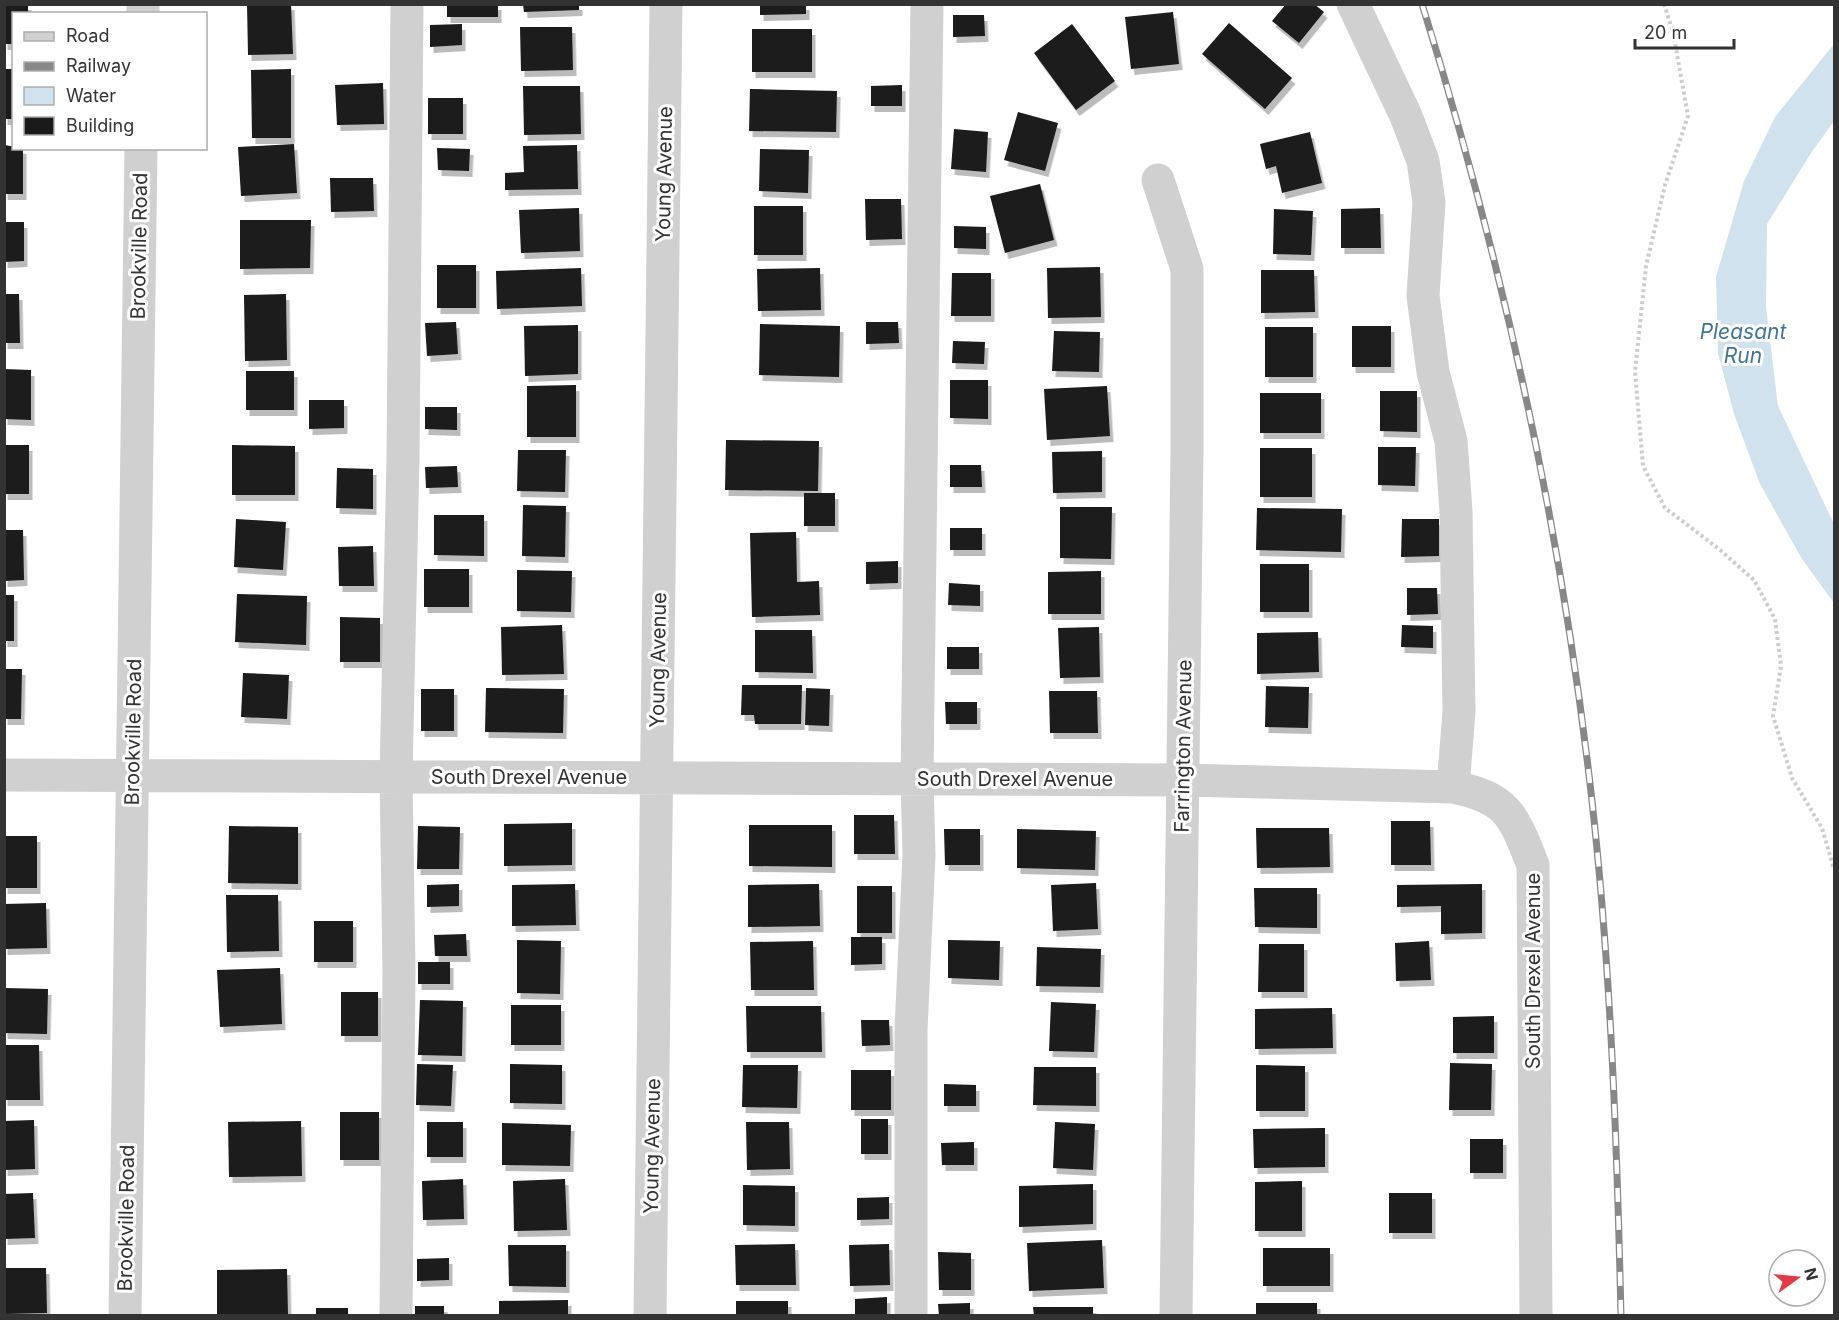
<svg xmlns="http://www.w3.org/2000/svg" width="1839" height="1320" viewBox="0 0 1839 1320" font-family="Inter,sans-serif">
	<defs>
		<filter id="shadow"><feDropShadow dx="3.5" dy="6" stdDeviation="0" flood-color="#0004"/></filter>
	</defs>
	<rect width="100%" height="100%" fill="#fff"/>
	<path fill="#cfe2ee" d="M1834,44V121L1811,153L1767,224L1766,307L1778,406L1834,524V603L1802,559L1760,484L1734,414L1718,353L1716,277L1744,181L1775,117Z"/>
	<path fill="#1a1a1a" filter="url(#shadow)" d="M4,4H28V14H14V44H4Z
		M247,4H291L293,54L248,55Z
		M447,4H498V17H447Z
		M523,4H579V10L524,12Z
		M760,4H806V14L760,15Z
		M1286,4H1314L1324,12L1299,43L1272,21Z
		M1173,12L1179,64L1131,69L1125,17Z
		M953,15H984L985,36L953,37Z
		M1229,23L1292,78L1265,109L1202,54Z
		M462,24V45L430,47V25Z
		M1072,24L1115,81L1076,110L1034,53Z
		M520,27H572L573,70L521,71Z
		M752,29H812V72H752Z
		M4,69H14V119H4Z
		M291,69V138H252L251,70Z
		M383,83L384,124L337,125L335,85Z
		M902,85V106H871V86Z
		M523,86H580L581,134L524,135Z
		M750,89L837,91L836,132L749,131Z
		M428,98H463V134H428Z
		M1018,112L1058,123L1045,171L1004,160Z
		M954,129L988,132L986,172L951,169Z
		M1310,132L1322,183L1282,193L1276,166L1266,169L1260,144Z
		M294,144L297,193L241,196L238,147Z
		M4,145L23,148V194H4Z
		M577,145L578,189L505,190V173L524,172L523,146Z
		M437,148L470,149L469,171L438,170Z
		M760,149L809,150L808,193L759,191Z
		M330,178H373L374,211L331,212Z
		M1040,184L1054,240L1005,253L990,196Z
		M865,199H901L902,239L866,240Z
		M754,206H803V255H754Z
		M579,208L580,251L521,253L519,210Z
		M1380,208L1381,248H1341V209Z
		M1274,209L1313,211L1311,255L1273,254Z
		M240,220H311L310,268L240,269Z
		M4,222H24V261L4,262Z
		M954,226L986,227V249L954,248Z
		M437,265H476V308H437Z
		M1100,267L1101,317L1048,318L1047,268Z
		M581,268L582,306L497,309L496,271Z
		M820,268L821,310L758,311L757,269Z
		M1261,270H1314L1315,312L1261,313Z
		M952,273H991V316H951Z
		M4,294H19L20,343H4Z
		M286,294L287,360L245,361L244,295Z
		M456,322L458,354L427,356L425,323Z
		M866,322H898L899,343L866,344Z
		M760,324L840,326L839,377L759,375Z
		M578,325V374L525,376L524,326Z
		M1352,326H1391V367H1352Z
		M1265,327H1313V377H1265Z
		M1054,331L1100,332L1099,372L1052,371Z
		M953,341L985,342L984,364L952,363Z
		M4,369L31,370V420L4,419Z
		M246,371H294V410H246Z
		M950,380H988V419L950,418Z
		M576,385V437H527V386Z
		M1107,386L1110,436L1047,440L1044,389Z
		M1380,391H1417V432L1380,431Z
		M1260,393H1321V433H1260Z
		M309,400H344V428L309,429Z
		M425,407H457V430L425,429Z
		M726,440L819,441L818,491L725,490Z
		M4,445H29V494H4Z
		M232,445L295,446V495H232Z
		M1378,447H1416L1415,486L1378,485Z
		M1260,448H1312V497H1260Z
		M518,450H566L565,492L517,491Z
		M1102,451V492L1053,493L1052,452Z
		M950,465H981L982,487H950Z
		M457,466L458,487L426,488L425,467Z
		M337,468L373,469V509L336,508Z
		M804,493H835V526H804Z
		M523,505L566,506L565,557L522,556Z
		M1060,507H1112L1111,559L1060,558Z
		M1257,508L1342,509L1341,552L1256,550Z
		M434,515H484V556L434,555Z
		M236,519L286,522L283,570L234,567Z
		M1402,519H1439V556L1401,557Z
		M950,528H982V550H950Z
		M4,530H23L24,580L4,581Z
		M796,532L797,582L819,581L820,615L752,617L750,533Z
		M373,546L374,586H339L338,547Z
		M898,561V583L866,584V562Z
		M1260,564H1309V612H1260Z
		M424,569H469V607H424Z
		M517,570L572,571L571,612L517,611Z
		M1101,571V614H1048V572Z
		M949,583L980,585V606L948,605Z
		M1407,588H1437L1438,614L1407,615Z
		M237,594L307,596L306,645L235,642Z
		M4,595H14V641H4Z
		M340,617L380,618V662H340Z
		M562,625L564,674L502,675L501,627Z
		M1402,625L1433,626V648L1401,647Z
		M1099,627L1100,677L1060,678L1058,628Z
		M755,630H812L813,673L755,672Z
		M1318,632L1319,672L1257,674V633Z
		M947,647H979V669H947Z
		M4,669H22L21,719H4Z
		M243,673L289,675L287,719L241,717Z
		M742,685H802L801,724H755L754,715H741Z
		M1266,686L1309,687L1308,728L1265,727Z
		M486,688L564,689L563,733L485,732Z
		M806,688L830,689L829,726L805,725Z
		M421,689H454V731H421Z
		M1049,691H1097L1098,733H1050Z
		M945,702H977V724H946Z
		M854,815H894L895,854H854Z
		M1391,821H1430L1431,865H1391Z
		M572,823V865L504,866V824Z
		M749,825H832V867L749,866Z
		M229,826L298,827V884L228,883Z
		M418,826L460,827L459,869H417Z
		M1256,828H1329L1330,867L1257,868Z
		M944,829H980V865H945Z
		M1017,829L1096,831L1095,870L1017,868Z
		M4,836H37V888H4Z
		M1096,883L1098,929L1053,931L1051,885Z
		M459,884V906L427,907V885Z
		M575,884L576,925L512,926V885Z
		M819,884L820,926L748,927V885Z
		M1482,884V933L1441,934V906L1397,907V885Z
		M857,886H892V933H857Z
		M1254,888H1317V928L1255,927Z
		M226,895H278L279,951L227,952Z
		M46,903L47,948L4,949V904Z
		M314,921H353V962H314Z
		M466,934L467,956H435L434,935Z
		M851,937H882V964L851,965Z
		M517,940L561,941L560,994L517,993Z
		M948,940L1000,941L999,980L948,978Z
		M813,941L814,990H751L750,942Z
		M1429,941L1431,980L1396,981L1395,943Z
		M1259,944H1304V992H1258Z
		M1037,947L1101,949L1100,987L1036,986Z
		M418,962H450V984H418Z
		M280,968L282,1024L220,1027L217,970Z
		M4,988L48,989L47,1034L4,1033Z
		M341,992H378V1036H341Z
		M420,1000L463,1001L462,1056L418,1055Z
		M1051,1002L1096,1004L1094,1052L1049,1051Z
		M511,1005H561V1045H511Z
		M746,1006H821L822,1052H747Z
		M1332,1008L1333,1048L1255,1049V1009Z
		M1494,1016V1053H1453V1017Z
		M861,1020H889L890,1045L862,1046Z
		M4,1045H39L40,1100H4Z
		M1450,1063L1492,1064L1491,1110H1449Z
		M417,1064L453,1065L451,1106L416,1105Z
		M510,1064L562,1065V1104L510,1103Z
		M743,1065H798L797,1108L742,1107Z
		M1256,1065L1305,1066V1111H1256Z
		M1034,1067H1096V1106L1033,1105Z
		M851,1070H891V1110H851Z
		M944,1084L976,1085V1106H944Z
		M340,1112H379V1160H340Z
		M861,1119H888V1154H861Z
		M34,1120L35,1169L4,1170V1121Z
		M301,1121L302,1176L229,1177L228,1122Z
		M427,1122H463V1157H427Z
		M746,1122H789L790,1169L747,1170Z
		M1055,1122L1095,1124L1093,1170L1053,1168Z
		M502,1123L571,1125L570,1166L502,1165Z
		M1325,1128V1167L1254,1168L1253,1129Z
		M1470,1139H1503V1173H1470Z
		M974,1142V1165H942L941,1143Z
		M463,1179L464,1219L423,1220L422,1181Z
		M565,1179L567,1230L514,1231L513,1181Z
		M1302,1181V1231H1255V1182Z
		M1093,1184V1224L1019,1227V1186Z
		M743,1185L795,1186V1226L743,1225Z
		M33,1193L35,1238L4,1239V1194Z
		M1389,1193H1432V1233H1389Z
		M889,1197V1219L857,1220V1198Z
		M1102,1240L1104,1288L1029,1291L1027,1243Z
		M795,1244L796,1285H736L735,1245Z
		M889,1244L890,1285L850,1286L849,1245Z
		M508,1245H566V1287L509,1286Z
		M1263,1248H1330V1286H1263Z
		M938,1252L971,1253V1290H939Z
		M449,1258V1280L417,1281V1259Z
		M4,1268H46L47,1313L4,1314Z
		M287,1269L288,1316H217V1270Z
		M887,1297V1316H855V1299Z
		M568,1300V1316H499V1301Z
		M736,1301H788V1316H736Z
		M970,1303V1316H939L938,1304Z
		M1256,1303H1317V1316H1256Z
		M415,1306H444V1316H415Z
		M1033,1307H1093V1316H1034Z
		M316,1308H348V1316H316Z"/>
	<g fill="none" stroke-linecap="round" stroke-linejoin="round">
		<path stroke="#cdcdcd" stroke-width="4" stroke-dasharray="3 3" stroke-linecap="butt" d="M1664,4L1673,32L1688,116L1665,185L1646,266L1635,372L1643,466L1665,508L1719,549L1754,580L1775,619L1781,666L1773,716L1792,778L1822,828L1834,869"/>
		<path stroke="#d0d0d0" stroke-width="33" d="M1353,4L1406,116L1423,161L1429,202L1423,296L1433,372L1451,441L1456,511L1459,712L1453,787
			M143,14V4
			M1158,180L1187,269V451L1176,1316
			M4,775L1183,780L1453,787C1508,798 1513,815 1533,865L1536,1316
			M125,1316L141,148
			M396,1316L399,970L396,776L403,458L407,4
			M650,1316L666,4
			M911,1316V1030L919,855L917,779L927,4"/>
		<defs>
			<path id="rail" d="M1422,4C1503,263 1562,532 1592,801C1611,972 1617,1144 1621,1316"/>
		</defs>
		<use href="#rail" stroke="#888" stroke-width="7"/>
		<use href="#rail" stroke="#fff" stroke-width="4.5" stroke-dasharray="14" stroke-linecap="butt"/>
	</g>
	<g text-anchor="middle" stroke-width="6" stroke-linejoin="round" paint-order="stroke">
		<g font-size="20" fill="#333" stroke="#fff">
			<text transform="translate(664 174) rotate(-89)" y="7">Young Avenue</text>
			<text transform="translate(139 246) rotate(-89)" y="7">Brookville Road</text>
			<text transform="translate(658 660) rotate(-89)" y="7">Young Avenue</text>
			<text transform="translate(133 732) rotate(-89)" y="7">Brookville Road</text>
			<text transform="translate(1183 746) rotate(-89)" y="7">Farrington Avenue</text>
			<text x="529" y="784">South Drexel Avenue</text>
			<text x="1015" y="786">South Drexel Avenue</text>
			<text transform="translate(1533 971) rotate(-90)" y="7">South Drexel Avenue</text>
			<text transform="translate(652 1146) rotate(-89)" y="7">Young Avenue</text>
			<text transform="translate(126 1218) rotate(-89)" y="7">Brookville Road</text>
		</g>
		<g font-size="21" font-style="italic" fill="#3f7597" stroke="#fff">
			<text x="1743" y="339">Pleasant<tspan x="1743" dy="24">Run</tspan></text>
		</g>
	</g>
	<rect width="1839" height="1320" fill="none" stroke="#333333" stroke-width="12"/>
	<rect x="12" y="12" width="195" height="138" fill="#ffffff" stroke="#adadad" stroke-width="1.5"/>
	<rect x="24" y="32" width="30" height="9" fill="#d0d0d0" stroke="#adadad" stroke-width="1.5"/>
	<text x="66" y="42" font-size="18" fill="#333333">Road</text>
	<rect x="24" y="62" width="30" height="9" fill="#888888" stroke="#adadad" stroke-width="1.5"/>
	<text x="66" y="72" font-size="18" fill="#333333">Railway</text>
	<rect x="24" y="87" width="30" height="18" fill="#cfe2ee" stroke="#adadad" stroke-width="1.5"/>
	<text x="66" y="102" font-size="18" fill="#333333">Water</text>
	<rect x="24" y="117" width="30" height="18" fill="#1a1a1a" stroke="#adadad" stroke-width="1.5"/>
	<text x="66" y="132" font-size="18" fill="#333333">Building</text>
	<g transform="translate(1797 1278) rotate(75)"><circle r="28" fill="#ffffff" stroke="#adadad" stroke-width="1.5"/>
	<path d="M0-4.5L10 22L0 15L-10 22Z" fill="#e63946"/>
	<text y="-9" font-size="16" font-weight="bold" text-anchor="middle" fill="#333333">N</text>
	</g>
	<path d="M1635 39v9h99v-9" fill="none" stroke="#333333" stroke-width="3"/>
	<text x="1644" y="39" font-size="18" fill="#333333" stroke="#ffffff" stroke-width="4.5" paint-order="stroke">20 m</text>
</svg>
